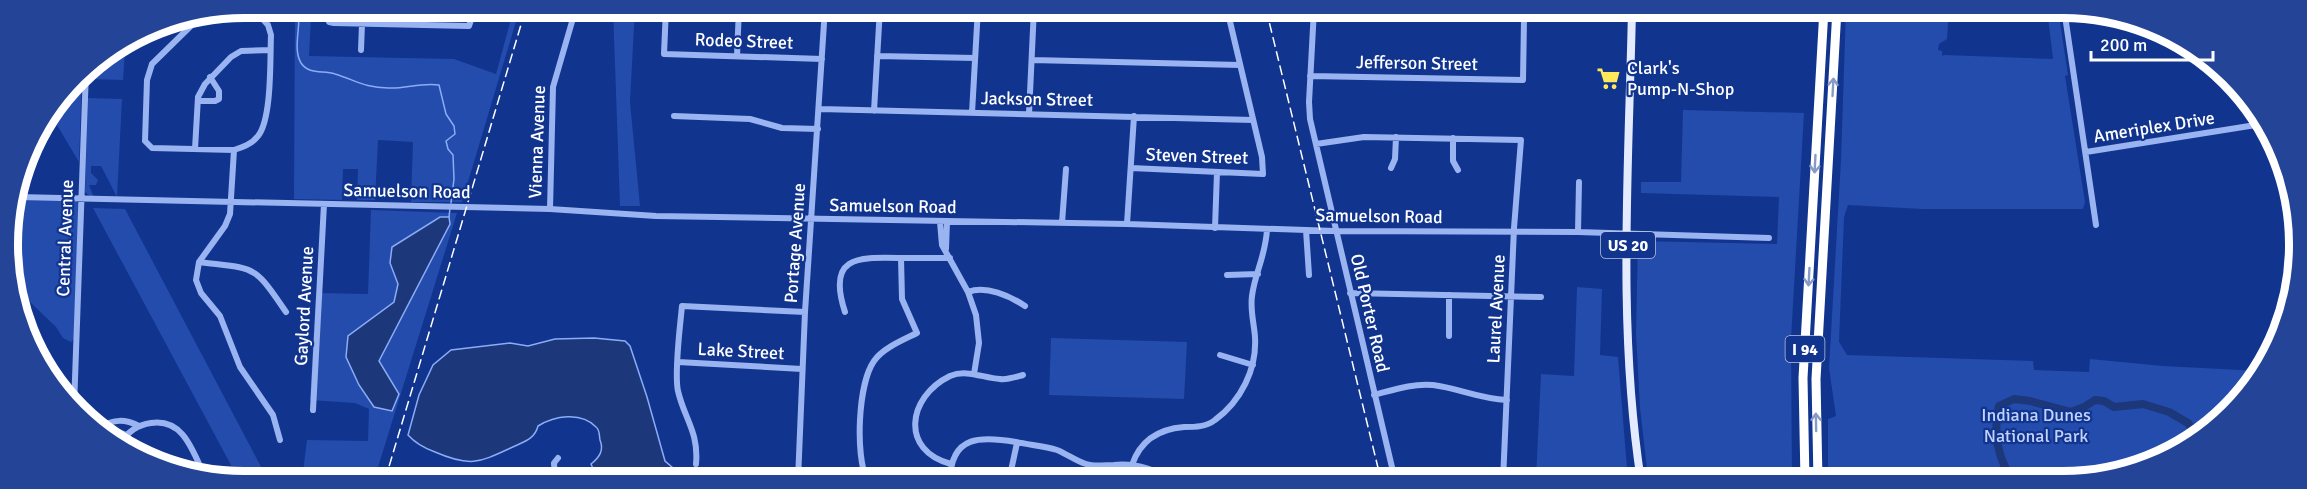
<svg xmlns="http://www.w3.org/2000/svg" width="2307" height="489" viewBox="0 0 2307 489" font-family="Signika,sans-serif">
	<rect width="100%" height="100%" fill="#11348e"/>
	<path fill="#234cad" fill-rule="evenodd" d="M295,8H301L311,18L309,56L454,59L496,74L514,8H520L462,202H411L413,142L378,140L375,200H357L358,169H343L342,200L294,199Z
		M613,8H635L630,102L640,206H620Z
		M1846,9H1949L1947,39L1939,44L1938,50L1942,51V56L1944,55L2053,59L2047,9H2058L2068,75L2065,76L2085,202L2083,209H1922L1848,205L1844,217L1839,342L1847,355L2033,361L2034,370L2089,372L2090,359L2163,366L2259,371L2230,412L2154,463L2078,481H1828V419L1836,416L1829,368L1841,160Z
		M150,28L125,51L123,80L88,79V69Z
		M82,73L79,162L51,115L48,117L77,77Z
		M88,98L122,99L117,197L101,166H91V173L98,180L96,185H89L93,195L92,198L85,192Z
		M1683,110L1804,113L1791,339L1792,481H1775L1766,473L1648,478L1640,408L1636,334L1638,241L1777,244L1779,197L1641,193V182H1681Z
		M2287,174L2291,183L2295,235L2286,221L2277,176Z
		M16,200L76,201L79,204L74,339L71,342L63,338L56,327L31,303L13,270L8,229Z
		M93,208L125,209L268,480H239Z
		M371,210L457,213L374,480H302L307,440L368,441L369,409L355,403L310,400L316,293L368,294ZM440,218L450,225L379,361L399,394L374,407L359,385L346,357L394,302L398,284L390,263L392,247Z
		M1577,287L1602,289L1600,355L1618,357L1628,481L1536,479L1541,374L1574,376Z
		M1051,338L1187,342L1184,399L1049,395Z"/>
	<path fill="#1d377b" stroke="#8bacf6" stroke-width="1.5" d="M440,217H449L450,224L379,361L399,394L392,411L374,407L359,385L346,357L348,336L394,302L398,284L390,263L392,247Z
		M594,338L625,341L630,346L647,397L665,461L673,468L676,475L672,480H598L591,464C600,457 604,450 600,440C599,435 600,430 596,427C581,411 554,416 538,426C535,438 526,441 515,446C480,462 472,468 435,452C424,448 416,444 408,435L419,395L433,365L451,350L510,343L528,346L555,339Z"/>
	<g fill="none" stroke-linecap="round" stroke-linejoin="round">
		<path stroke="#8bacf6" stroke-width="1.5" d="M298,8C302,24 292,48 301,63C309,75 323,70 335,74C355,80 365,88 388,88C405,89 422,82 439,85L446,114L454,126L455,134L446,141L448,149L453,155L454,179L451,203
			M449,217L450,208"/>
		<path stroke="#1d377b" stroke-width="8" d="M2015,481C1997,462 1993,431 1999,406L2014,399L2030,401L2071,412L2084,407L2095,400L2104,401L2114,407L2143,404L2169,412L2188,423L2196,435"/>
		<path stroke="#9ab4f2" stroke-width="6" d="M328,8L329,22L334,23L469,26L475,8
			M666,8L664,54L822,59
			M1094,8L1227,12
			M1314,9L1309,102L1310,119L1395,480
			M2064,9L2096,225
			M201,16L152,64L147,80L145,141L152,148L234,150C243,147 252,144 258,136C272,119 270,59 271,35L268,25L253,8
			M416,25L417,8
			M361,50L362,24
			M737,56L739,8
			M877,56L975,58
			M1032,60L1240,65
			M1310,76L1523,80L1524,19L1313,16
			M198,101H215L219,99V91L210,77
			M820,109L1253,120
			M874,111L880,8
			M972,113L978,8
			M1029,114L1034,8
			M674,116L750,119L782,128L818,129
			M1453,138V161L1458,170
			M1316,144L1364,137L1521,140L1514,228L1503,481
			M195,149L198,97L205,84L231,57L241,51L270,50
			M234,150L230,214L225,226L199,262L196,280L201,293L220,316L240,367L273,415L280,440
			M2086,152L2262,124
			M1131,168L1263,174L1262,157L1227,9
			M1391,168L1395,159L1396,137
			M17,197L550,209L656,216L1127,224L1335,231L1578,232L1769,238
			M550,209L553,87L576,8
			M940,222L942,245L968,292L976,315L979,343L974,374
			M1062,223L1066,169
			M1127,224L1134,116
			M1215,228L1217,172
			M1306,230L1309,275
			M1578,232L1579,182
			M946,249L947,222
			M199,262C255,269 253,263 286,312
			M1227,275L1258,274
			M968,292C986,285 1010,296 1025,306
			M1350,293L1541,297
			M845,312C827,257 856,257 899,258C916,258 933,258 950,258
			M1449,336V295
			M1220,355L1253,365
			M678,362L802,369
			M1374,395C1393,390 1413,383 1433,385C1458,388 1479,399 1507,400
			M74,407L86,71
			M313,410L324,204
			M100,427C114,419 125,419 139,426
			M106,431L114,430L126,435
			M121,443C128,431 137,425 151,423C184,418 193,452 205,477
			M696,464C699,432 684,418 678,391C674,373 680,327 682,306L805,312
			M951,464C900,451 907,397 950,376C967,369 983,378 1000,379C1008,380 1016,377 1023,375
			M1132,465C1140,441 1159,429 1184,427C1195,427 1206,427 1215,420C1241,401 1257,369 1255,337C1254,323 1250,310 1252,296C1255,272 1266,255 1267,229
			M555,480L554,463L558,458
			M798,480L805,312L825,8
			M867,480C855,455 858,384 874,361C883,348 903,340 917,333L902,299L901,258
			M950,480C951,435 981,436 1016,442C1029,445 1044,446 1057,450C1067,454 1076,461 1086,464C1095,467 1105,465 1114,465C1134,463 1154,469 1171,480
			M1009,480L1017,443"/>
		<path stroke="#e5ebff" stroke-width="8" d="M1632,9C1629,165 1617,325 1641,481"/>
		<path stroke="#fff" stroke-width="9" d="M1805,481L1803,378L1824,9
			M1818,481L1816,379L1837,9"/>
		<path stroke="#fff" stroke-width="1.5" stroke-dasharray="10 4.5" stroke-linecap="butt" d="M1266,9L1381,480
			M385,480L526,8"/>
	</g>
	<defs><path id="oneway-shaft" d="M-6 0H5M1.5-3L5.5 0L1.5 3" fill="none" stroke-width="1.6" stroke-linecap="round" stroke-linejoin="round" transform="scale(1.5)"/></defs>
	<g stroke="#889ac6">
		<use href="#oneway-shaft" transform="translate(1833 87) rotate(-87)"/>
		<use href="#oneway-shaft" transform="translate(1815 164) rotate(93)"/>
		<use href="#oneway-shaft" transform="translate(1809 277) rotate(93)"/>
		<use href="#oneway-shaft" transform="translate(1816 422) rotate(-91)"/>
	</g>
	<defs>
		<symbol id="supermarket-bare" viewBox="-9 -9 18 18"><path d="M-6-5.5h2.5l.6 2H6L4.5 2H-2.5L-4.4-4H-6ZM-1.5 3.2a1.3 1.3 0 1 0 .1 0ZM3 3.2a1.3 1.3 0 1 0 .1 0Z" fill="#ffe95b" stroke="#11348e" stroke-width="2.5" paint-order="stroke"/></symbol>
	</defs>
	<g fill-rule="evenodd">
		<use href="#supermarket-bare" x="1592" y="62" width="33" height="33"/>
	</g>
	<g text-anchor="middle" stroke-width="4.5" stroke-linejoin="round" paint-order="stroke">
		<g fill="#11348e" stroke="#b8c2dd" stroke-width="1.5">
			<rect x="1601" y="232" width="54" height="26" rx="4.5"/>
			<rect x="1785.5" y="336" width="39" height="26" rx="4.5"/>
		</g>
		<g font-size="16" font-weight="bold" fill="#fff">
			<text x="1628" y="251">US 20</text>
			<text x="1805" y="355">I 94</text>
		</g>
		<g font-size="18" fill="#fff" stroke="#11348e">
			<text transform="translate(744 41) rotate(2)" y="6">Rodeo Street</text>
			<text transform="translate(1417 63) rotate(1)" y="6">Jefferson Street</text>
			<text transform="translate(1037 99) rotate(1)" y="6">Jackson Street</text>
			<text transform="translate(2154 127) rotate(-9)" y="6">Ameriplex Drive</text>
			<text transform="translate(537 142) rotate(-88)" y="6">Vienna Avenue</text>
			<text transform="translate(1197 156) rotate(2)" y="6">Steven Street</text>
			<text transform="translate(407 191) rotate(1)" y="6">Samuelson Road</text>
			<text transform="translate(893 206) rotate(1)" y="6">Samuelson Road</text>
			<text transform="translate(1379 216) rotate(1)" y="6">Samuelson Road</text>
			<text transform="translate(65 238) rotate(-88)" y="6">Central Avenue</text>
			<text transform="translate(795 243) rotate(-86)" y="6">Portage Avenue</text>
			<text transform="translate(304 306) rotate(-87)" y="6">Gaylord Avenue</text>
			<text transform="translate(1496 309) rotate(-87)" y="6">Laurel Avenue</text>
			<text transform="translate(1370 313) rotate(77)" y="6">Old Porter Road</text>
			<text transform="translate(741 351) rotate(3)" y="6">Lake Street</text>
		</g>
		<g font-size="18" fill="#fff" stroke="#11348e" text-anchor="start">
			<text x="1627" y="74">Clark's<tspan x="1627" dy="21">Pump-N-Shop</tspan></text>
		</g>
		<g font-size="18" fill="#c1d3fd" stroke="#11348e">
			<text x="2036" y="421">Indiana Dunes<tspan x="2036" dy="21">National Park</tspan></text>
		</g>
	</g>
	<path d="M0 0H2307V489H0ZM244 18H2063A226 226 0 0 1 2289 244V245A226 226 0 0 1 2063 471H244A226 226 0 0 1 18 245V244A226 226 0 0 1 244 18Z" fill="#244497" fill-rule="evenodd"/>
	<path fill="none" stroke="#fff" stroke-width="8" d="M244 18H2063A226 226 0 0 1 2289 244V245A226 226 0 0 1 2063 471H244A226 226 0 0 1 18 245V244A226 226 0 0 1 244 18Z"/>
	<path d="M2091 51v9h122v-9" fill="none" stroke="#ffffff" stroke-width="3"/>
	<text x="2100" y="51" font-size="18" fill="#ffffff" stroke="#11348e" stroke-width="4.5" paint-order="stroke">200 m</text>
</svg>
